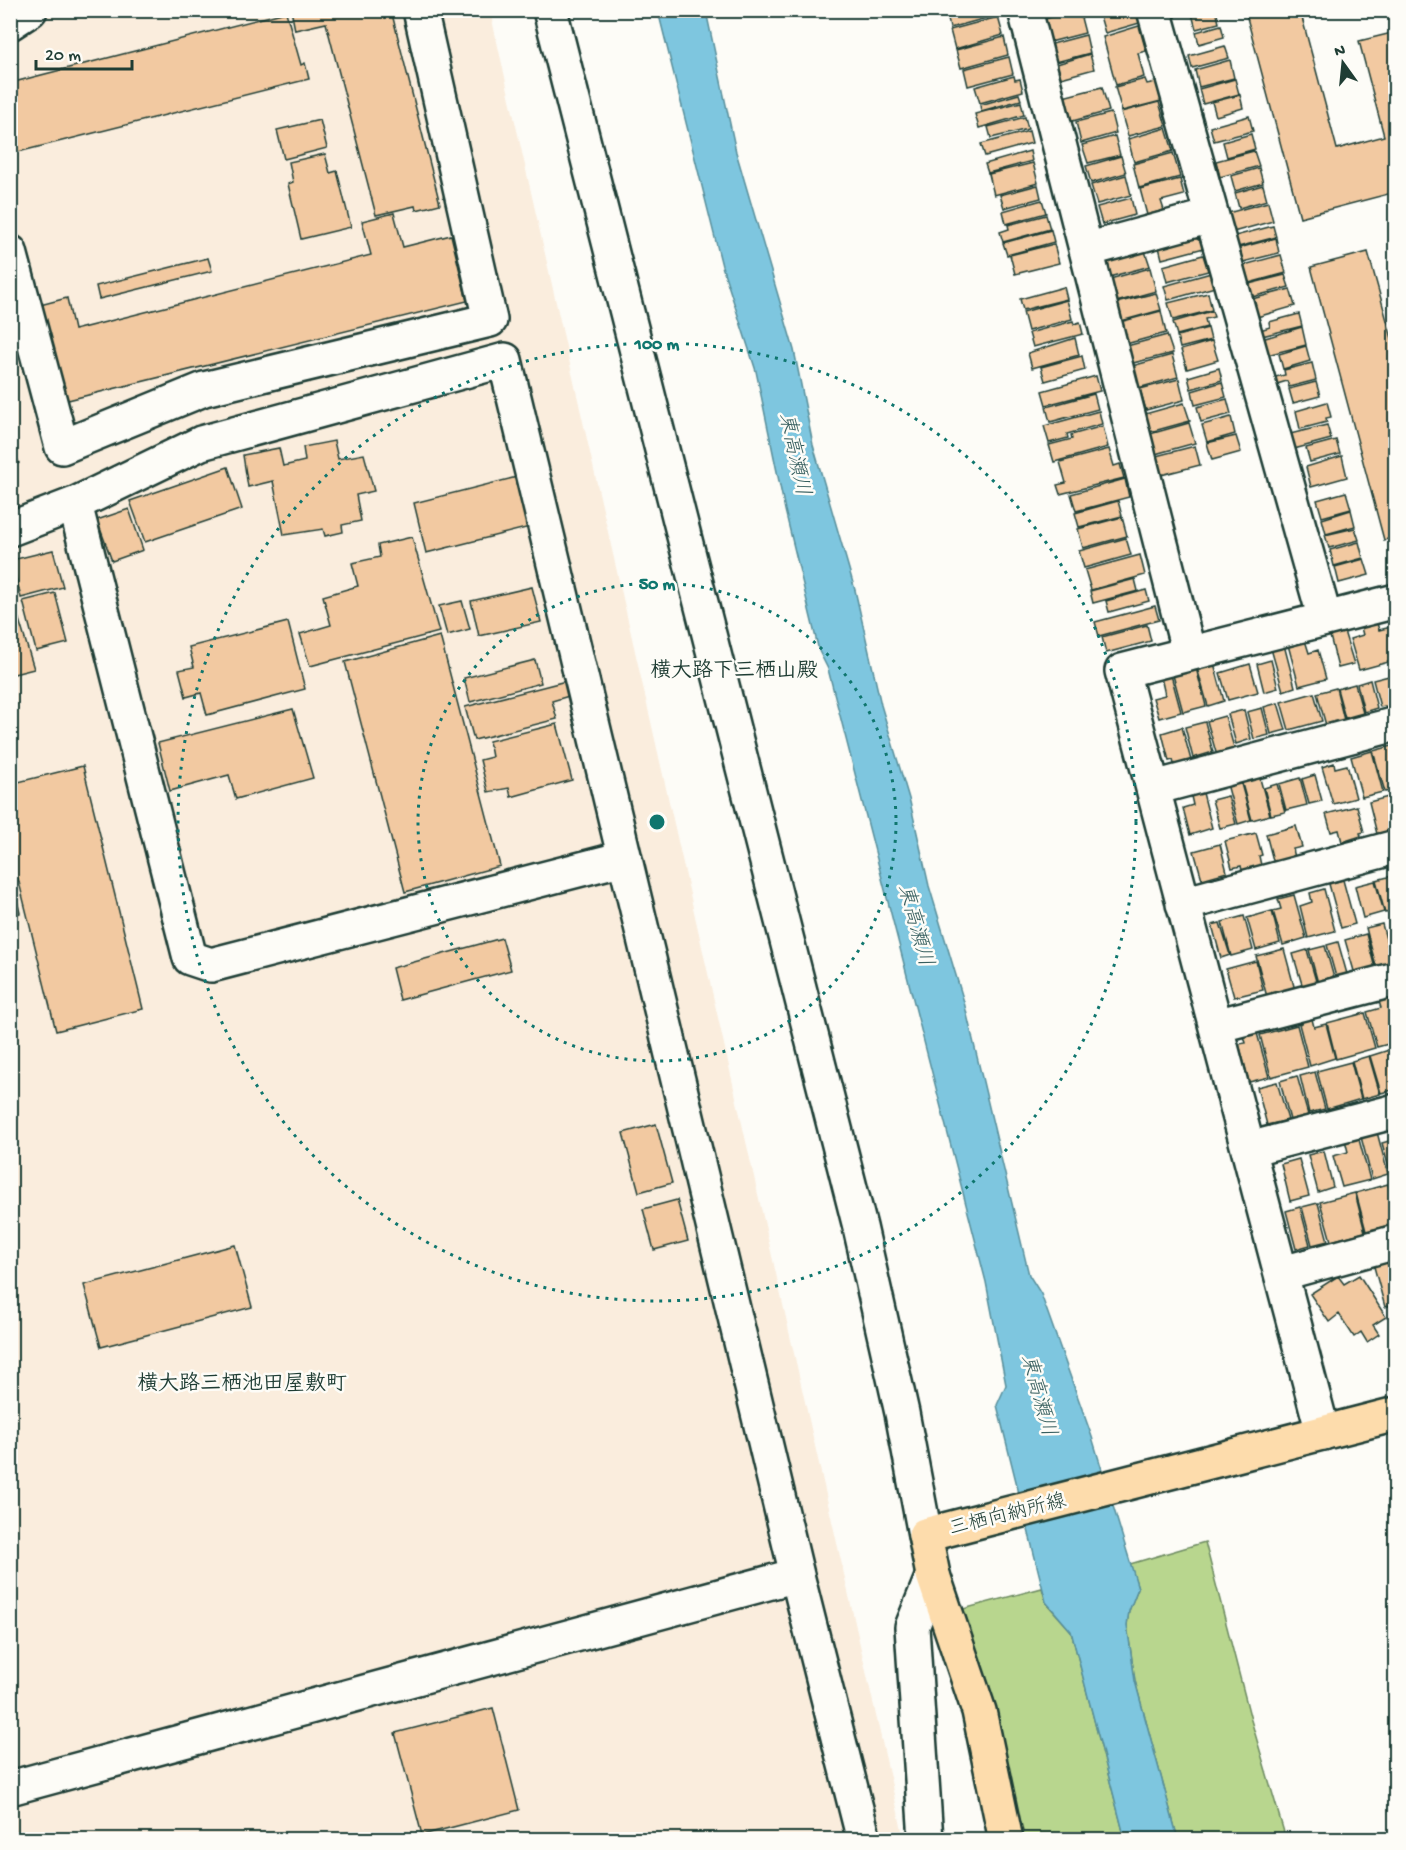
<svg xmlns="http://www.w3.org/2000/svg" width="1406" height="1850" viewBox="0 0 1406 1850" font-family="'Gochi Hand','Klee One',sans-serif">
	<rect width="100%" height="100%" fill="#fdfcf7"/>
	<filter id="ink" filterUnits="userSpaceOnUse"><feTurbulence type="fractalNoise" baseFrequency=".0167" numOctaves="2"/><feDisplacementMap in="SourceGraphic" scale="12" xChannelSelector="R" yChannelSelector="G"/><feConvolveMatrix kernelMatrix="1 2 1 2 8 2 1 2 1" color-interpolation-filters="sRGB"/></filter>
	<g filter="url(#ink)">
		<path fill="#faeddd" d="M11,11H490L904,1839L11,1840Z"/>
		<path fill="#b8d68e" stroke="#6c8a61" stroke-width="1.5" d="M1205,1542L1251,1720L1286,1839H1178L1135,1681L1127,1625L1129,1611L1138,1588L1130,1564Z
			M1042,1588L1046,1603L1071,1631L1125,1839H1024L963,1609Z"/>
		<path fill="#7ec6df" stroke="#588f9b" stroke-width="1.5" d="M658,11H706L736,152L794,350L813,445L855,590L881,705L910,802L929,886L964,1002L1029,1275L1041,1294L1092,1437L1138,1588L1129,1611L1127,1625L1135,1681L1178,1839H1125L1071,1631L1046,1602L997,1405L1006,1385L986,1282L828,669L819,651L785,510L756,371L722,266Z"/>
		<path fill="#f2c9a1" stroke="#1f3d34" stroke-width="1.5" d="M291,10H391L440,204L416,210L415,206L376,215L326,23L295,30Z
			M946,10H996L997,15L950,28Z
			M1043,10H1069L1044,18Z
			M1079,10L1085,33L1050,42L1044,19Z
			M1119,10H1140L1143,22L1105,33L1100,16Z
			M1206,10H1216L1219,23L1196,29L1192,14Z
			M1245,10H1300L1337,149L1384,136L1359,41L1396,32V192L1300,217Z
			M286,12L301,65L305,63L309,79L10,154V67L14,82Z
			M998,17L1003,35L955,49L950,30Z
			M1221,25L1224,37L1199,44L1196,32Z
			M1139,26L1146,51L1138,53L1144,77L1116,85L1103,37Z
			M1086,35L1090,53L1056,62L1052,44Z
			M1004,37L1008,55L961,68L956,50Z
			M1225,46L1229,58L1192,68L1189,56Z
			M1090,54L1094,69L1061,78L1057,64Z
			M1009,57L1013,74L968,86L964,69Z
			M1230,60L1234,78L1199,87L1195,70Z
			M1014,76L1015,80L1020,79L1023,91L980,103L975,87Z
			M1145,79L1147,84L1156,82L1161,101L1122,111L1115,87Z
			M1235,79L1239,94L1203,104L1199,89Z
			M1102,87L1109,111L1069,122L1063,97Z
			M1019,94L1021,100L981,111L980,105Z
			M1240,95L1243,108L1216,116L1212,102Z
			M1021,102L1024,115L979,128L975,114Z
			M1159,102L1166,126L1128,136L1121,112Z
			M1111,113L1116,133L1081,143L1076,122Z
			M1249,116L1253,131L1214,141L1210,127Z
			M1025,117L1028,129L991,138L988,127Z
			M320,120L327,148L284,159L277,130Z
			M1166,128L1173,151L1134,162L1128,139Z
			M1029,131L1032,143L985,156L981,144Z
			M1251,134L1255,149L1227,157L1223,142Z
			M1115,136L1120,155L1088,163L1082,145Z
			M1030,151L1032,161L988,173L985,164Z
			M1254,151L1259,166L1220,177L1216,161Z
			M1173,153L1180,177L1139,188L1133,164Z
			M325,154L330,173L337,171L351,227L301,239L288,184L293,182L289,162Z
			M1121,156L1126,173L1091,183L1086,166Z
			M1033,163L1038,183L994,195L989,174Z
			M1259,168L1263,183L1235,191L1231,176Z
			M1126,175L1131,195L1097,204L1091,185Z
			M1180,179L1184,195L1161,201L1164,210L1147,215L1140,189Z
			M1038,185L1041,198L1004,208L1000,195Z
			M1263,185L1267,200L1239,208L1235,193Z
			M1131,198L1135,215L1102,224L1097,207Z
			M1042,200L1046,213L1006,224L1003,211Z
			M1268,202L1273,221L1233,232L1228,213Z
			M394,213L403,247L451,235L467,301L60,402L40,305L67,298L74,330L371,255L362,221Z
			M1046,215L1050,229L1003,242L1000,232L1009,229L1008,225Z
			M1273,226L1276,237L1238,247L1235,236Z
			M1051,230L1054,242L1007,255L1003,243Z
			M1189,234L1202,242L1204,248L1162,259L1158,243Z
			M1276,238L1279,253L1243,262L1239,248Z
			M1054,244L1059,263L1015,274L1010,255Z
			M1145,251L1150,266L1109,277L1105,262Z
			M1368,252L1396,353V537L1384,540L1311,267Z
			M1203,255L1208,271L1167,282L1163,266Z
			M1281,255L1286,273L1249,283L1244,265Z
			M208,258L212,271L99,299L96,286Z
			M1150,268L1156,291L1116,302L1110,279Z
			M1211,273L1215,287L1168,300L1164,286Z
			M1285,275L1289,287L1252,297L1249,284Z
			M1064,287L1067,299L1023,310L1020,299Z
			M1290,289L1295,306L1257,317L1252,299Z
			M1156,293L1161,310L1121,321L1116,303Z
			M1208,293L1212,310L1173,320L1168,303Z
			M1067,300L1072,319L1028,331L1023,312Z
			M1161,311L1166,333L1126,344L1120,322Z
			M1212,311L1214,317L1205,319L1207,327L1177,335L1173,322Z
			M1299,314L1302,326L1262,336L1260,330L1270,327L1269,322Z
			M1073,321L1074,324L1080,322L1083,334L1033,347L1029,333Z
			M1302,327L1306,345L1267,355L1262,339Z
			M1208,328L1211,340L1180,348L1177,336Z
			M1167,335L1173,353L1133,363L1127,346Z
			M1075,338L1079,355L1032,368L1028,353Z
			M1212,341L1218,360L1187,369L1181,350Z
			M1306,346L1310,361L1283,369L1279,354Z
			M1172,355L1178,377L1138,388L1132,366Z
			M1082,356L1085,370L1045,381L1041,367Z
			M1312,363L1316,380L1289,387L1287,381L1277,384L1275,377L1285,375L1284,370Z
			M1219,368L1222,380L1191,389L1188,377Z
			M1096,376L1100,391L1046,405L1042,391Z
			M1179,379L1184,400L1146,410L1140,389Z
			M1222,382L1226,397L1195,405L1192,391Z
			M1316,382L1320,396L1293,403L1289,389Z
			M1094,394L1098,409L1050,422L1046,407Z
			M1227,399L1231,414L1201,422L1197,407Z
			M1327,402L1331,417L1326,418L1327,422L1300,429L1296,411Z
			M1184,403L1190,421L1150,432L1145,414Z
			M1099,411L1102,424L1067,434L1068,438L1049,443L1044,426Z
			M1231,417L1235,434L1207,442L1202,425Z
			M1189,423L1195,443L1155,454L1150,434Z
			M1327,425L1331,439L1294,449L1290,434Z
			M1103,426L1108,447L1054,462L1049,445L1072,439L1071,435Z
			M1236,436L1241,452L1212,460L1207,443Z
			M1336,440L1340,454L1310,462L1306,448Z
			M334,441L338,459L364,454L374,491L356,495L361,521L342,525L343,532L325,536L323,529L284,535L273,481L248,487L243,455L279,448L283,466L305,461L303,447Z
			M10,442L19,463L10,467Z
			M1195,446L1200,465L1161,475L1156,456Z
			M1109,449L1114,466L1120,464L1124,478L1060,494L1057,485L1066,483L1060,462Z
			M1342,456L1347,477L1311,487L1306,467Z
			M228,467L242,509L145,542L130,501Z
			M517,477L530,527L426,553L414,503Z
			M1125,479L1129,497L1076,511L1071,494Z
			M1346,492L1351,509L1322,517L1317,500Z
			M1118,501L1122,516L1079,527L1075,513Z
			M129,509L143,550L112,561L97,520Z
			M1351,510L1355,526L1326,534L1322,519Z
			M1122,517L1127,536L1083,548L1078,529Z
			M1355,528L1359,540L1329,548L1325,535Z
			M412,537L439,632L310,666L300,634L331,625L323,596L358,586L352,563L380,557L378,545Z
			M1126,538L1131,555L1084,568L1079,551Z
			M1359,542L1363,558L1334,566L1330,550Z
			M53,550L63,587L21,598L12,560Z
			M1140,555L1145,575L1091,590L1085,570Z
			M1364,559L1369,575L1339,583L1335,567Z
			M1135,579L1138,591L1093,603L1090,591Z
			M532,587L541,622L479,636L471,601Z
			M10,590L34,669L10,675Z
			M1146,590L1149,601L1109,612L1106,601Z
			M55,593L68,643L36,651L23,601Z
			M462,601L470,629L447,635L439,606Z
			M1155,606L1159,620L1099,636L1095,622Z
			M1375,616L1379,630L1395,626L1396,660L1359,670L1350,639L1363,635L1359,620Z
			M288,622L305,689L207,715L201,693L186,697L179,670L194,667L189,647Z
			M1147,625L1151,641L1106,653L1102,637Z
			M1343,628L1354,664L1338,668L1329,632Z
			M440,636L500,866L405,892L345,662Z
			M1304,637L1309,653L1318,650L1326,679L1299,686L1287,641Z
			M1283,641L1295,687L1283,691L1270,645Z
			M535,660L541,683L470,702L464,678Z
			M1271,660L1278,688L1264,692L1257,664Z
			M1214,663L1224,701L1208,706L1197,668Z
			M1250,664L1258,692L1228,700L1220,673Z
			M1196,668L1206,706L1183,712L1173,675Z
			M1171,675L1181,712L1159,718L1153,698L1165,695L1161,677Z
			M1389,676L1396,710L1386,712L1385,706L1380,707L1373,680Z
			M1370,680L1377,708L1364,712L1357,684Z
			M566,681L569,696L552,701L557,719L474,740L465,707Z
			M1355,684L1363,713L1345,718L1337,689Z
			M1336,688L1345,724L1327,729L1317,693Z
			M1314,693L1322,721L1289,730L1281,702Z
			M1278,703L1286,730L1271,734L1264,707Z
			M1262,708L1269,735L1254,739L1247,712Z
			M293,709L313,778L236,799L229,775L170,791L158,743Z
			M1244,710L1251,739L1236,744L1228,714Z
			M1225,716L1235,751L1217,756L1207,721Z
			M1205,722L1213,752L1193,758L1185,727Z
			M557,724L572,780L511,797L509,788L488,792L480,760L492,757L489,741Z
			M1182,727L1192,764L1175,768L1173,760L1169,761L1162,733Z
			M1396,745V789L1385,792L1373,751Z
			M1372,751L1383,792L1362,797L1351,757Z
			M1334,763L1335,768L1347,765L1356,798L1333,804L1322,767Z
			M83,766L143,1009L56,1031L18,878L12,879L20,913L10,916V784Z
			M1259,775L1270,815L1252,820L1241,780Z
			M1315,775L1322,801L1309,804L1302,779Z
			M1300,778L1307,805L1286,810L1279,784Z
			M1240,780L1251,820L1238,824L1227,784Z
			M1277,784L1285,812L1271,815L1264,788Z
			M1202,789L1212,828L1190,835L1183,808L1193,805L1190,792Z
			M1396,795V829L1377,834L1369,802Z
			M1228,796L1236,824L1220,828L1212,800Z
			M1357,806L1364,832L1360,833L1361,836L1342,842L1339,830L1331,832L1326,814Z
			M1296,826L1302,847L1293,849L1296,862L1275,868L1266,834Z
			M1256,833L1262,855L1259,856L1262,870L1243,875L1241,866L1232,868L1225,841Z
			M1220,844L1227,872L1202,879L1194,851Z
			M1396,875V910L1385,913L1376,880Z
			M1343,880L1355,924L1341,928L1329,884Z
			M1375,881L1384,912L1363,918L1355,886Z
			M1324,889L1335,931L1308,938L1300,906L1312,902L1310,893Z
			M1294,895L1306,938L1283,945L1273,911L1281,909L1278,899Z
			M1272,911L1280,943L1256,950L1247,918Z
			M1244,916L1253,950L1231,956L1222,922Z
			M1396,922V947L1389,924Z
			M1220,923L1230,955L1221,958L1212,925Z
			M1382,924L1392,962L1376,966L1366,928Z
			M1366,934L1376,972L1356,978L1345,940Z
			M502,938L511,970L400,1000L392,968Z
			M1338,942L1347,974L1336,977L1327,945Z
			M1325,946L1334,978L1318,983L1309,950Z
			M1284,949L1295,990L1267,997L1256,956Z
			M1307,950L1318,988L1304,991L1293,954Z
			M1256,961L1263,990L1234,997L1226,969Z
			M1393,994L1396,1042L1377,1047L1367,1012L1381,1008L1378,998Z
			M1365,1013L1375,1048L1336,1059L1327,1023Z
			M1311,1015L1314,1027L1326,1024L1335,1058L1310,1066L1299,1024L1302,1023L1300,1018Z
			M1297,1025L1308,1067L1271,1077L1260,1035Z
			M1257,1033L1269,1077L1249,1082L1239,1044L1246,1043L1244,1036Z
			M1396,1046V1070L1389,1048Z
			M1389,1050L1396,1074V1089L1381,1093L1370,1056Z
			M1369,1056L1380,1094L1362,1099L1352,1061Z
			M1351,1062L1361,1099L1327,1109L1317,1071Z
			M1315,1072L1325,1109L1309,1113L1300,1076Z
			M1297,1076L1308,1115L1290,1120L1280,1081Z
			M1277,1082L1288,1120L1267,1125L1257,1087Z
			M656,1124L672,1183L639,1192L623,1133Z
			M1377,1132L1388,1174L1372,1179L1361,1137Z
			M1358,1136L1370,1180L1342,1187L1333,1156L1348,1152L1345,1140Z
			M1396,1139V1173L1391,1175L1382,1143Z
			M1324,1151L1333,1187L1318,1192L1308,1155Z
			M1299,1159L1309,1196L1290,1201L1281,1164Z
			M1396,1183V1204L1390,1184Z
			M1388,1184L1396,1211V1223L1366,1231L1356,1193Z
			M1355,1193L1365,1232L1331,1241L1320,1202Z
			M677,1200L688,1241L654,1250L643,1209Z
			M1318,1203L1328,1241L1312,1245L1302,1207Z
			M1300,1207L1310,1245L1296,1249L1286,1211Z
			M235,1245L252,1307L101,1347L84,1285Z
			M1387,1259L1389,1269L1396,1268V1304L1385,1307L1373,1263Z
			M1359,1275L1386,1317L1373,1325L1379,1334L1367,1342L1361,1332L1354,1337L1339,1314L1329,1322L1310,1294L1338,1276L1344,1284Z
			M1396,1321V1345L1390,1322Z
			M493,1708L519,1810L422,1835L395,1733Z"/>
		<g fill="none" stroke-linecap="round" stroke-linejoin="round">
			<defs>
				<path id="minor" d="M550,10L860,1227L902,1413L925,1535
					M1025,10L1189,654
					M1154,10L1325,619
					M10,23L30,10
					M1086,250L1211,216
					M10,252L62,447L204,389L490,320L420,10
					M75,504L190,958L211,965L624,858
					M10,529L75,504L201,443L505,360L797,1575L864,1840
					M1154,788L1396,724
					M1183,904L1396,847
					M1216,1026L1396,979
					M1249,1149L1396,1111
					M1283,1273L1396,1242
					M1323,1433L1122,671L1396,601
					M10,1788L797,1575
					M926,1840L912,1627L933,1575"/>
				<path id="major" d="M1006,1840L979,1711L933,1575L925,1535L1396,1414"/>
			</defs>
			<use href="#minor" stroke="#1f3d34" stroke-width="38"/>
			<use href="#major" stroke="#1f3d34" stroke-width="38"/>
			<use href="#minor" stroke="#fdfcf7" stroke-width="33"/>
			<use href="#major" stroke="#fddcac" stroke-width="33"/>
		</g>
	</g>
	<g fill="none" stroke="#0f766e" stroke-width="3" stroke-dasharray="3 6">
		<circle cx="657" cy="822" r="239"/>
		<circle cx="657" cy="822" r="479"/>
	</g>
	<g text-anchor="middle" stroke-width="5" stroke-linejoin="round" paint-order="stroke">
		<g font-size="20" fill="#1f3d34" stroke="#fdfcf7">
			<text transform="translate(1007 1513) rotate(-14)" y="7">三栖向納所線</text>
		</g>
		<g font-size="21" font-style="italic" fill="#375f5f" stroke="#fdfcf7">
			<text transform="translate(796 454) rotate(78)" y="7">東高瀬川</text>
			<text transform="translate(917 925) rotate(75)" y="7">東高瀬川</text>
			<text transform="translate(1040 1395) rotate(75)" y="7">東高瀬川</text>
		</g>
		<g font-size="21" font-weight="bold" fill="#1f3d34" stroke="#fdfcf7">
			<text x="734" y="676">横大路下三栖山殿</text>
			<text x="242" y="1389">横大路三栖池田屋敷町</text>
		</g>
	</g>
	<circle cx="657" cy="822" r="9" fill="#0f766e" stroke="#fdfcf7" stroke-width="3"/>
	<g font-size="18" text-anchor="middle" font-weight="bold" fill="#0f766e" stroke="#fdfcf7" stroke-width="5" stroke-linejoin="round" paint-order="stroke">
		<text x="657" y="349">100 m</text>
		<text x="657" y="589">50 m</text>
	</g>
	<rect width="1406" height="1850" fill="none" stroke="#fdfcf7" stroke-width="36"/>
	<rect x="18" y="18" width="1370" height="1814" fill="none" stroke="#1f3d34" stroke-width="2" filter="url(#ink)"/>
	<g transform="translate(1343 63) rotate(345)" stroke="#fdfcf7" stroke-width="4.5" paint-order="stroke">
	<path d="M0-4.5L10 22L0 15L-10 22Z" fill="#1f3d34"/>
	<text y="-9" font-size="16" font-weight="bold" text-anchor="middle" fill="#1f3d34">N</text>
	</g>
	<path d="M36 60v9h96v-9" fill="none" stroke="#1f3d34" stroke-width="3"/>
	<text x="45" y="60" font-size="18" fill="#1f3d34" stroke="#fdfcf7" stroke-width="4.5" paint-order="stroke">20 m</text>
</svg>
